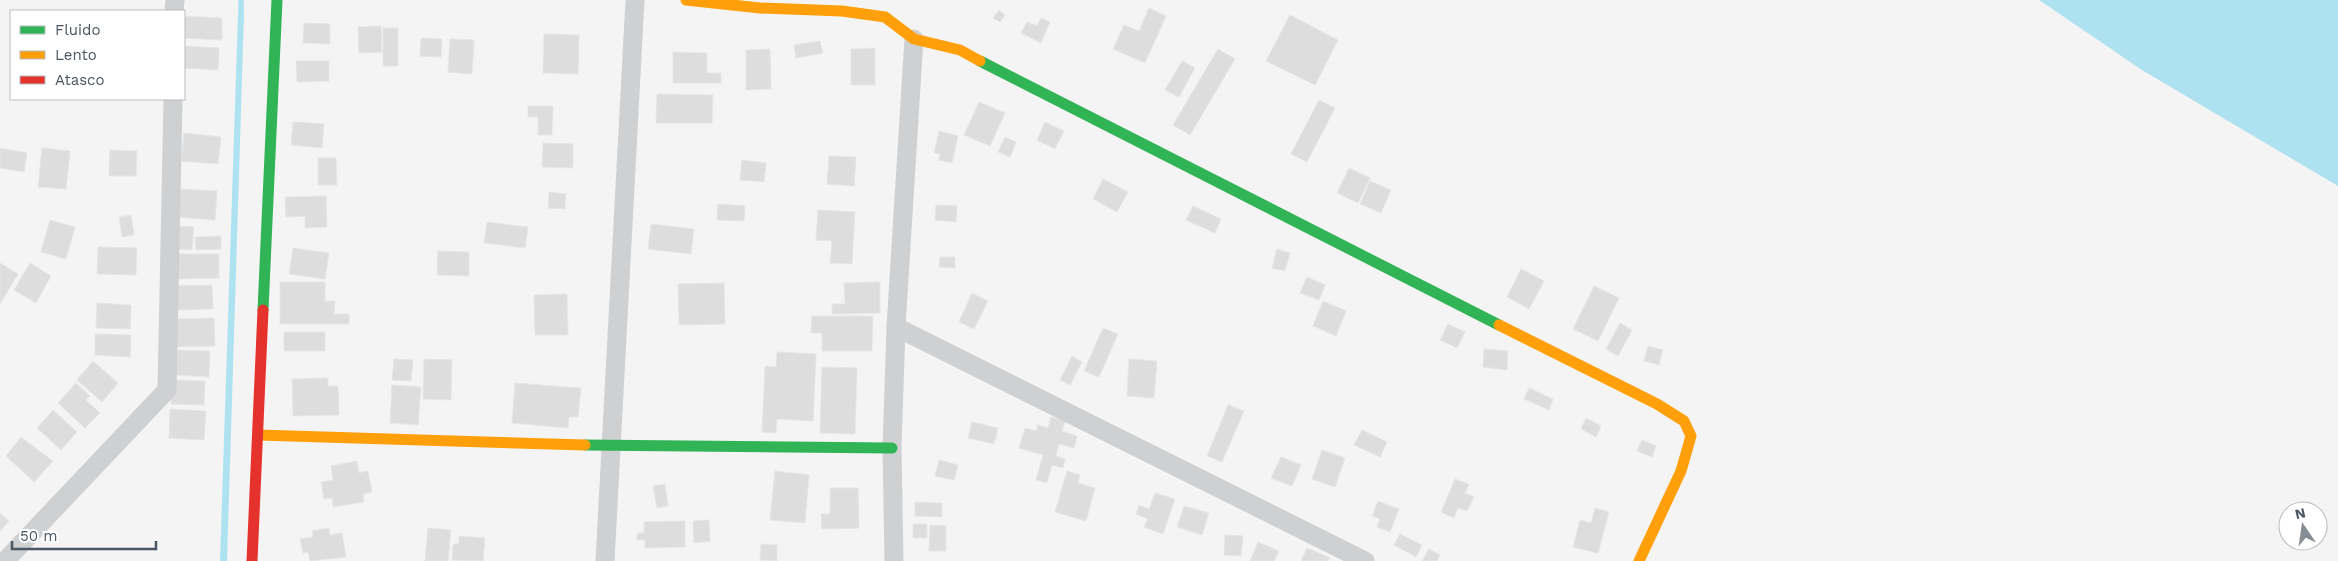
<svg xmlns="http://www.w3.org/2000/svg" width="2338" height="561" viewBox="0 0 2338 561" font-family="'Work Sans',sans-serif">
	<rect width="100%" height="100%" fill="#f4f4f4"/>
	<path fill="#aee2f0" d="M2039,0H2338V186L2142,70Z
		M238,14H244L227,561H220Z"/>
	<g fill="none" stroke-linecap="round" stroke-linejoin="round">
		<path stroke="#aee2f0" stroke-width="5.5" d="M241,0V22"/>
	</g>
	<path fill="#ddddde" stroke="#e5e6e7" d="M1149,8L1166,16L1145,63L1113,49L1124,25L1139,31Z
		M999,10L1005,15L1000,22L993,18Z
		M1290,15L1338,40L1315,85L1266,61Z
		M184,16L222,18V40L184,38Z
		M1041,18L1050,22L1041,43L1021,33L1027,22L1037,26Z
		M304,23L330,24V44L303,43Z
		M381,26L382,52L359,53L358,27Z
		M383,28H398V66H383Z
		M544,34L579,35L578,74L543,73Z
		M421,38L442,39L441,57L420,56Z
		M450,39L474,40L472,74L448,72Z
		M820,41L823,53L796,58L794,45Z
		M184,46L219,48L218,70L184,68Z
		M875,48V85H851V49Z
		M770,49L771,89L746,90V50Z
		M1218,49L1235,59L1190,135L1173,125Z
		M673,52L707,53V73H721V83H673Z
		M296,61H329V81L297,82Z
		M1182,61L1195,68L1179,97L1165,90Z
		M657,94L713,95L712,123H656Z
		M1319,100L1335,108L1307,162L1291,154Z
		M979,102L1005,113L990,146L964,135Z
		M528,106H553L552,135H538V117H528Z
		M293,122L324,124L322,148L291,145Z
		M1045,122L1064,131L1055,149L1037,140Z
		M939,131L958,136L952,163L939,160L940,154L934,153Z
		M184,133L221,137L218,164L181,161Z
		M1005,137L1016,142L1010,157L998,152Z
		M543,143L573,144V168L542,167Z
		M0,148L27,153L24,172L0,168Z
		M42,148L70,151L66,189L38,187Z
		M110,150L137,151L136,176H109Z
		M829,156L856,157L854,186L827,184Z
		M318,158H336L337,185H318Z
		M742,160L766,163L764,182L740,180Z
		M1349,168L1370,178L1358,203L1337,193Z
		M1103,179L1128,192L1117,212L1093,199Z
		M1370,181L1391,190L1381,213L1360,204Z
		M176,189L217,191L215,220L175,217Z
		M549,192L566,194L565,209L548,208Z
		M326,196L327,227L305,228V216L286,217L285,197Z
		M718,204L745,206L744,221L717,220Z
		M936,205L957,206L956,222L935,220Z
		M1193,206L1221,219L1215,233L1186,220Z
		M818,210L855,212L852,264L830,263L832,241L816,240Z
		M131,215L134,235L122,237L119,217Z
		M50,220L75,227L66,259L41,252Z
		M487,222L528,227L525,248L484,243Z
		M651,224L694,229L691,254L648,249Z
		M175,226L194,227L192,250L174,249Z
		M221,236V249L196,250L195,237Z
		M98,247L137,248L136,275L97,274Z
		M293,248L329,253L325,279L289,274Z
		M1277,249L1290,253L1285,271L1272,268Z
		M438,251L469,252V276L437,275Z
		M174,254H219V278L174,279Z
		M940,257H955V268L939,267Z
		M0,263L18,274L0,304Z
		M30,263L51,276L36,303L14,290Z
		M1521,269L1544,281L1529,309L1507,297Z
		M1307,277L1325,285L1319,300L1300,293Z
		M280,282H325V301H335L334,314H349V324H280Z
		M880,282V313L832,314V304H845L844,283Z
		M724,283L725,324L679,325L678,284Z
		M212,285L213,309L177,310L176,286Z
		M1594,286L1619,298L1598,341L1573,329Z
		M972,293L988,301L974,329L959,322Z
		M567,294L568,335H535L534,295Z
		M1323,301L1346,311L1336,336L1313,326Z
		M97,303L131,305L130,329L96,328Z
		M812,316H873L872,351H822V333H811Z
		M214,318L215,346L175,347V319Z
		M1620,323L1632,330L1618,356L1606,349Z
		M1448,324L1465,332L1457,348L1440,340Z
		M1103,328L1118,334L1099,377L1084,371Z
		M284,332H325V351H284Z
		M95,334L131,335L130,357L95,355Z
		M1648,346L1663,350L1659,365L1644,361Z
		M1484,349L1508,351L1507,370L1483,367Z
		M176,350L210,351L209,377L175,375Z
		M777,352L816,354L813,421L777,419L776,433L762,432L765,366L776,367Z
		M1072,356L1082,362L1070,385L1060,380Z
		M394,359L413,360L411,381L392,380Z
		M424,359L452,360L451,400L423,399Z
		M1129,359L1157,361L1154,398L1127,396Z
		M93,361L118,383L102,402L77,380Z
		M822,367L857,368L855,434L820,433Z
		M328,378V386H338L339,415L293,416L292,379Z
		M172,380L205,381L204,405L171,404Z
		M76,383L90,396L86,400L100,413L85,428L58,403Z
		M515,383L581,388L578,417H569L568,428L512,423Z
		M392,385L421,387L418,425L390,423Z
		M1529,388L1553,399L1549,410L1524,399Z
		M1228,405L1244,411L1222,462L1207,456Z
		M170,409L206,411L204,440L169,438Z
		M53,410L77,432L61,450L37,428Z
		M1051,417L1065,421L1062,431L1077,436L1074,448L1059,444L1056,456L1065,459L1063,468L1052,465L1047,483L1036,480L1043,455L1019,448L1025,428L1036,431L1038,425L1048,428Z
		M1586,418L1601,426L1596,437L1581,429Z
		M972,422L998,428L994,444L968,438Z
		M1362,430L1387,442L1380,457L1354,445Z
		M21,437L53,461L34,482L6,456Z
		M1642,440L1656,446L1652,457L1637,451Z
		M1322,450L1345,458L1335,487L1312,479Z
		M1281,457L1301,465L1292,486L1271,478Z
		M939,460L958,465L954,480L935,476Z
		M357,461L359,473L368,471L372,492L363,494L364,502L333,507L332,498L324,499L321,482L333,480L331,466Z
		M775,471L809,475L805,523L770,520Z
		M1067,471L1080,475L1078,483L1095,488L1086,521L1055,512Z
		M1455,479L1469,484L1465,493L1474,497L1467,511L1458,508L1454,518L1441,512Z
		M665,484L668,506L657,508L653,486Z
		M830,488H858L859,528L822,529L821,514H830Z
		M1155,493L1175,499L1163,534L1144,527L1148,519L1136,514L1139,505L1149,509Z
		M1378,501L1399,509L1390,532L1377,527L1380,519L1372,516Z
		M915,502L942,503V517L915,516Z
		M1184,506L1209,513L1202,535L1177,527Z
		M1595,508L1609,512L1598,553L1573,547L1580,520L1591,523Z
		M0,513L9,521L0,531Z
		M709,520L710,541L694,543L693,521Z
		M685,521V547L645,548V540H637V533H644V522Z
		M913,524H927V538H913Z
		M930,525L946,526V551H929Z
		M329,528L330,535L342,533L346,557L310,561L308,552L303,553L300,539L313,537L312,531Z
		M428,528L451,530L448,561H425Z
		M1400,534L1422,545L1416,557L1394,545Z
		M1225,535L1243,536L1241,556L1224,555Z
		M459,536L485,538L483,561L452,560L453,545L459,543Z
		M1258,542L1279,551L1274,561H1250Z
		M761,544L777,545V561L760,560Z
		M1307,548L1330,558L1328,561H1301Z
		M1429,549L1440,555L1437,561H1422Z"/>
	<g fill="none" stroke-linecap="round" stroke-linejoin="round">
		<path stroke="#ced0d2" stroke-width="19" d="M174,11L175,0
			M896,327L1365,561
			M5,561L167,390L173,99
			M605,561L635,0
			M894,561L892,448L896,327L914,39"/>
		<path stroke="#30b455" stroke-width="11" d="M980,61L1499,325
			M263,310L277,0
			M585,445L892,448"/>
		<path stroke="#ff9f0a" stroke-width="11" d="M686,0L760,8L842,11L885,17L914,39L960,50L980,61
			M1499,325L1657,404L1684,421L1691,436L1681,471L1639,561
			M258,435L585,445"/>
		<path stroke="#e5322d" stroke-width="11" d="M252,561L263,310"/>
	</g>
	<rect x="10" y="10" width="175" height="90" fill="#ffffff" stroke="#b7bbc0"/>
	<rect x="20" y="26" width="25" height="8" fill="#30b455" stroke="#b7bbc0"/>
	<text x="55" y="35" font-size="15" fill="#4a5661">Fluido</text>
	<rect x="20" y="51" width="25" height="8" fill="#ff9f0a" stroke="#b7bbc0"/>
	<text x="55" y="60" font-size="15" fill="#4a5661">Lento</text>
	<rect x="20" y="76" width="25" height="8" fill="#e5322d" stroke="#b7bbc0"/>
	<text x="55" y="85" font-size="15" fill="#4a5661">Atasco</text>
	<g transform="translate(2303 526) rotate(347)"><circle r="24" fill="#ffffff" stroke="#b7bbc0"/>
	<path d="M0-4L9 19L0 12L-9 19Z" fill="#868d94"/>
	<text y="-8" font-size="14" font-weight="bold" text-anchor="middle" fill="#4a5661">N</text>
	</g>
	<path d="M12 541v8h144v-8" fill="none" stroke="#4a5661" stroke-width="2.5"/>
	<text x="20" y="541" font-size="15" fill="#4a5661" stroke="#ffffff" stroke-width="4" paint-order="stroke">50 m</text>
</svg>
